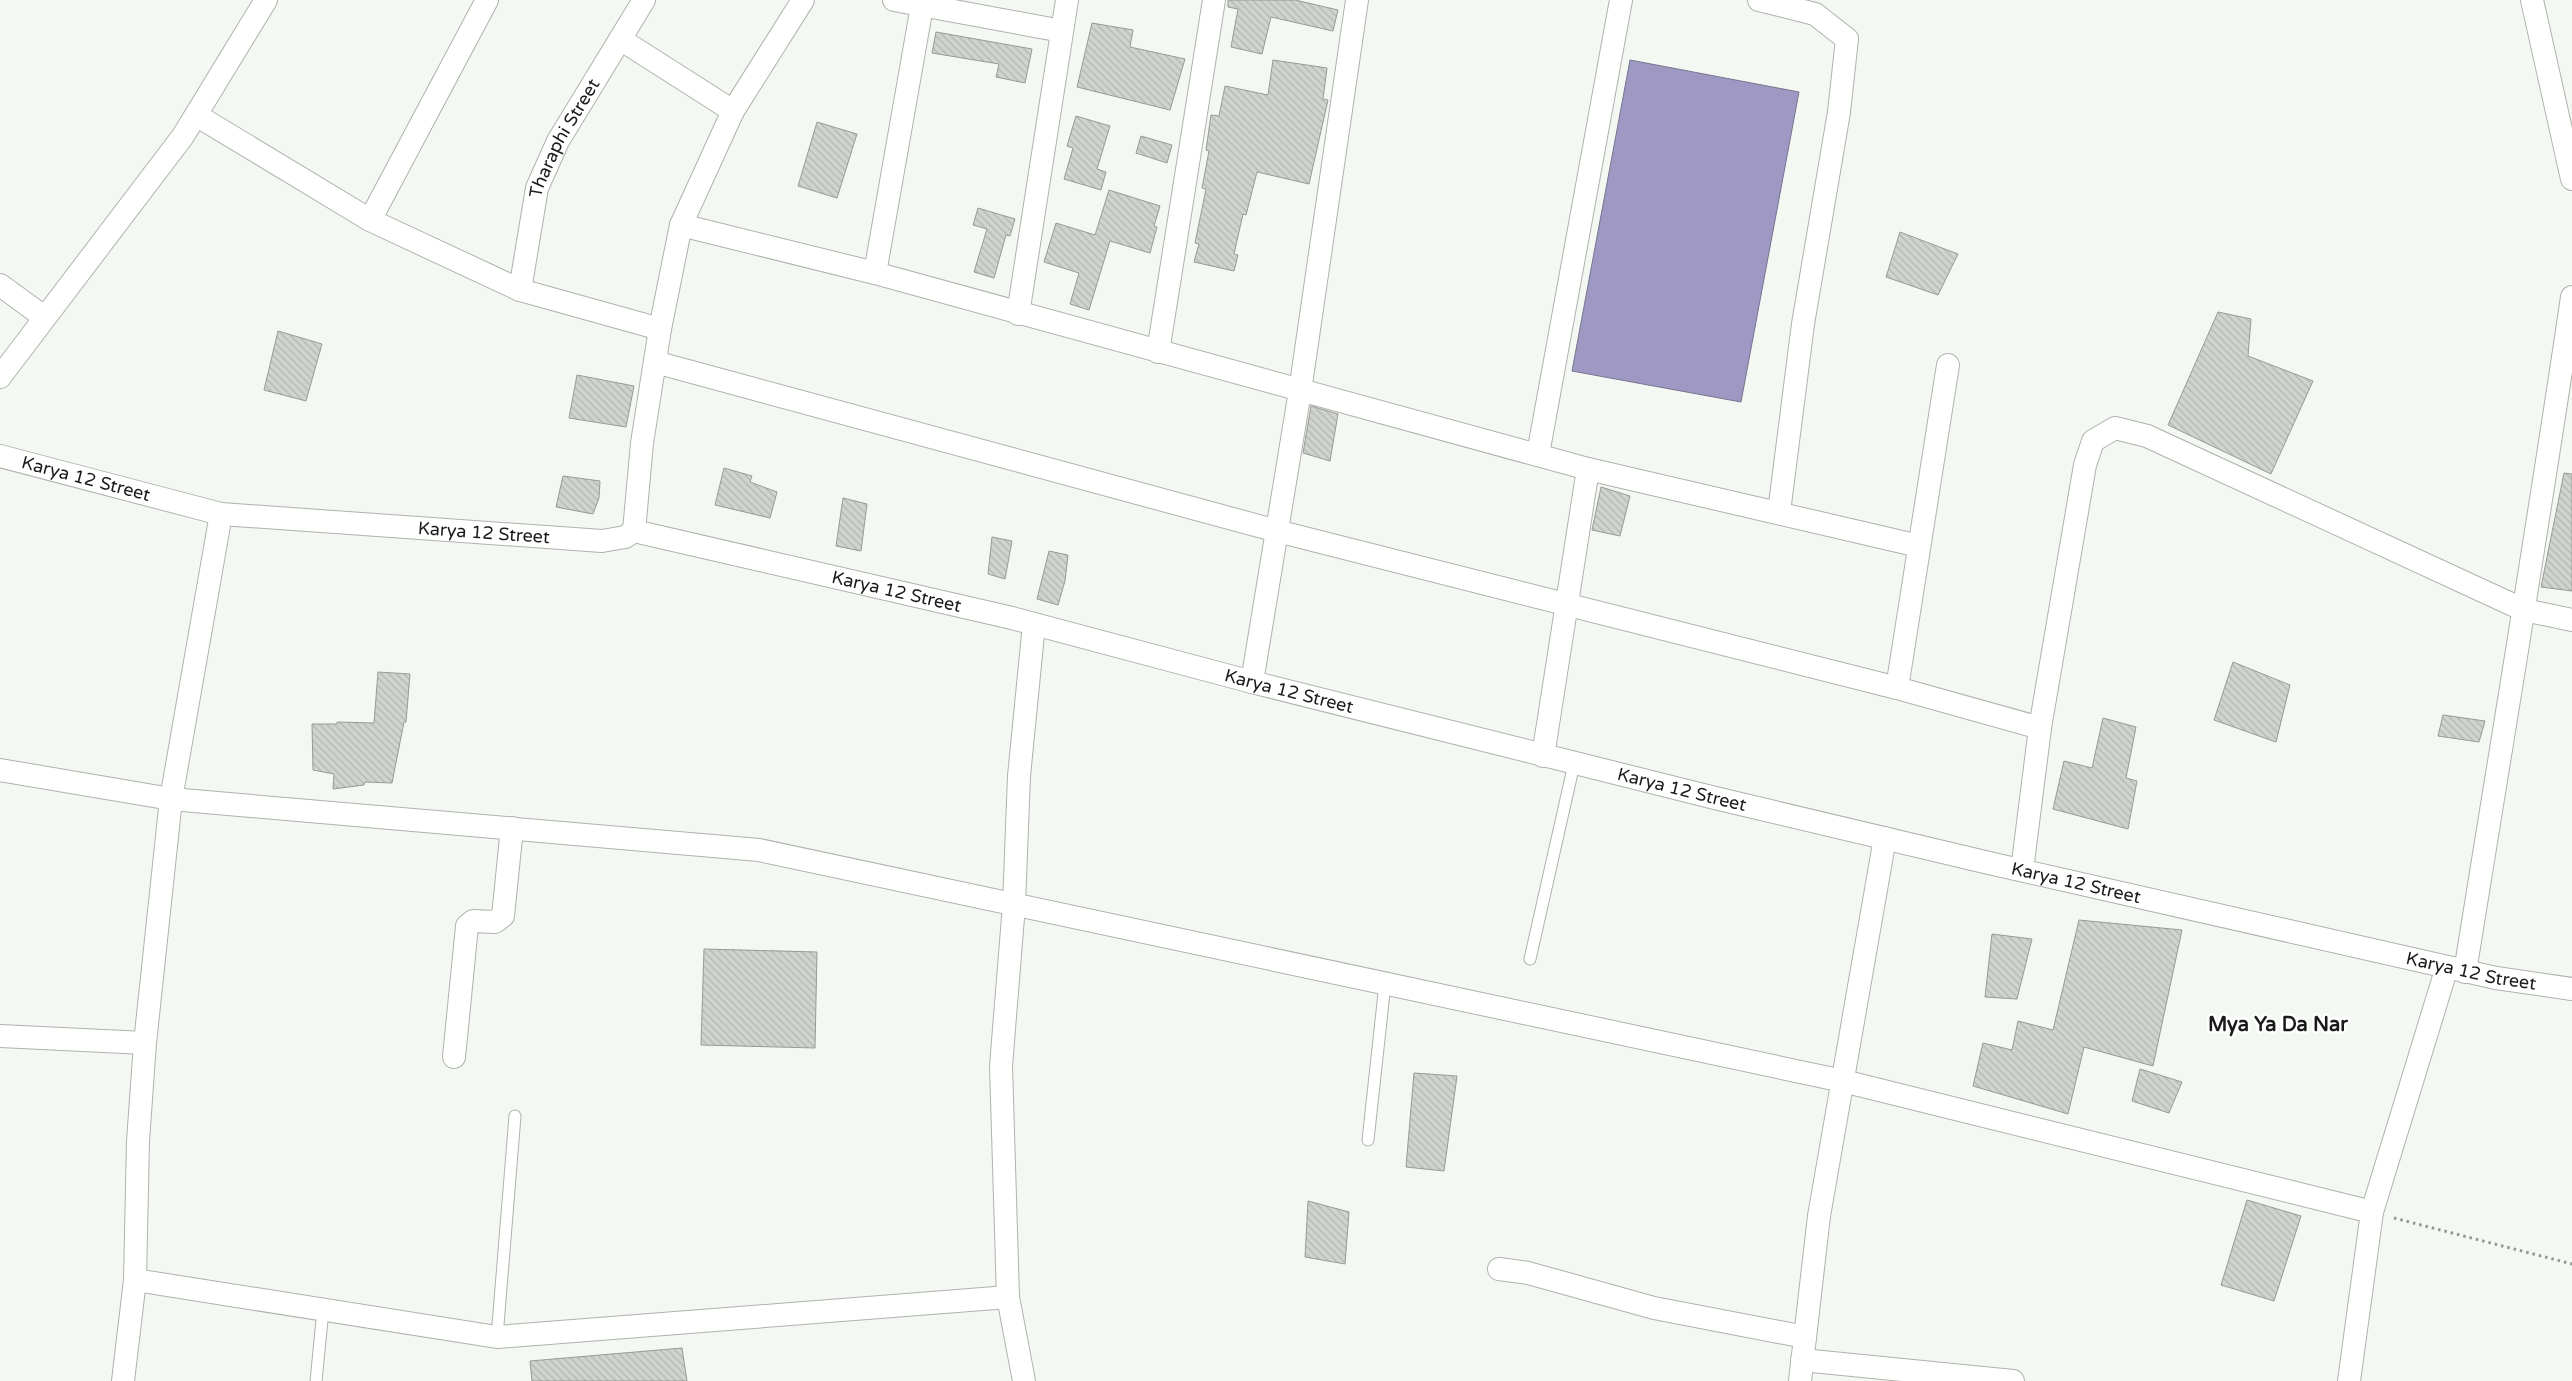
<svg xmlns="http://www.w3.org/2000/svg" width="2572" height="1381" viewBox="0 0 2572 1381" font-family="'Varela Round',sans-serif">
	<defs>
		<pattern id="building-back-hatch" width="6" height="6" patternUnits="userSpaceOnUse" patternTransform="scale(1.25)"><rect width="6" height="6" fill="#d0d3ce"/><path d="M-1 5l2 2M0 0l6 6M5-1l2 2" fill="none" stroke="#b2b5b0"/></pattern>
	</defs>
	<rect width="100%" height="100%" fill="#f4f8f2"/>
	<path fill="#9f98c3" stroke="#777390" d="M1630,60L1799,92L1741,402L1572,371Z"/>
	<path fill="url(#building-back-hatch)" stroke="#979a95" d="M1228,0H1295L1338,10L1333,31L1271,17L1262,54L1231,47L1238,9L1228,7Z
		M1092,23L1133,30L1130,47L1185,59L1170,110L1077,87Z
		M936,32L1032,49L1025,83L996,77L999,64L932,53Z
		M1273,60L1327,68L1323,99L1328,100L1309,184L1257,172L1246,215L1243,214L1234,254L1238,255L1234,271L1194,262L1199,244L1195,243L1206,189L1202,188L1209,151L1206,150L1211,115L1219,116L1225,86L1268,95Z
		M1076,116L1110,126L1097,169L1106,172L1101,190L1064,179L1073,148L1067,146Z
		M817,122L857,134L837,198L798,186Z
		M1141,136L1172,145L1167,163L1136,153Z
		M1109,190L1160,206L1154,226L1157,227L1150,253L1110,241L1089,310L1070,304L1079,273L1044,262L1056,223L1095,235Z
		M978,208L1015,219L1010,236L1006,235L994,278L974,272L987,229L973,225Z
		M1900,232L1958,254L1938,295L1886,277Z
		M2218,312L2251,319L2248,356L2313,381L2271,474L2168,425Z
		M278,331L322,344L306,401L264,390Z
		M577,375L634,386L626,427L569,418Z
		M1311,406L1338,414L1330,461L1303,453Z
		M724,468L752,476L750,482L777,492L770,518L715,505Z
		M2564,473L2572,474V591L2541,587Z
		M563,476L600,481L599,498L593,514L556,507Z
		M1601,487L1630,496L1620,536L1592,530Z
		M843,498L867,504L861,551L836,546Z
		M992,537L1012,541L1005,579L988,574Z
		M1049,551L1068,555L1065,581L1058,605L1037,599Z
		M2233,662L2290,685L2276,742L2214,720Z
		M378,672L410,674L406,722H404L392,783L365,782L364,785L333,789L334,774L313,770L312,724H337V722L374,723Z
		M2443,715L2485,721L2479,742L2438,736Z
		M2103,718L2136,727L2126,778L2137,781L2128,829L2053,809L2064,761L2092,768Z
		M2079,920L2182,930L2153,1066L2084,1047L2068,1114L1973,1086L1983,1043L2012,1050L2018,1021L2053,1030Z
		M1992,934L2032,939L2017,999L1985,997Z
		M704,949L817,952L815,1048L701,1045Z
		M2140,1069L2182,1082L2169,1113L2132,1101Z
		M1414,1073L1457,1076L1444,1171L1406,1167Z
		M2247,1200L2301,1216L2274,1301L2221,1285Z
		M1308,1201L1349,1212L1345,1264L1305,1257Z
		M682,1348L687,1381H532L530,1361Z"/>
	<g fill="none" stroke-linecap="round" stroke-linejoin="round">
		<defs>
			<path id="service" d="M1530,959L1574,764
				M1368,1140L1385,984
				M497,1337L515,1116
				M316,1381L323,1310"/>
			<g id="minor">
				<path d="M894,0L1062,31"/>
				<path d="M1759,0L1815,14L1847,39L1839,112L1803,324L1779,512"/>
				<path d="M2532,0L2572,179"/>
				<path d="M620,39L733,111"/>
				<path d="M196,115L370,220L520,290L660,329"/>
				<path d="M370,220L487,0"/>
				<path d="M681,225L875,273L1588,469L1919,546"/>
				<path d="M875,273L922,6"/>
				<path d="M0,285L44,317"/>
				<path id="s1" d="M520,290L537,188L558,141L644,0"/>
				<path d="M1018,314L1067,0"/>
				<path d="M1158,352L1214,0"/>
				<path d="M655,362L1277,531L1897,688L2040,728"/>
				<path d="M0,377L183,136L266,0"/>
				<path d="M1538,454L1621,0"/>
				<path id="s2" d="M0,456L221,514L602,541L625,537L634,531L1012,618L1252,682L1715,798L1989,863L2496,978L2572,989"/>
				<path d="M634,531L642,443L660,329L681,225L733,111L803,0"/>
				<path d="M1252,682L1300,391L1357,0"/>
				<path d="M1897,688L1948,365"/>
				<path d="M1543,756L1588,469"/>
				<path d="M0,770L171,799L759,850L1843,1081L2372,1212"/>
				<path d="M2022,870L2040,728L2085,465L2093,441L2115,428L2147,436L2524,610L2572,620"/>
				<path d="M2465,972C2501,747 2539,522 2572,297"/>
				<path d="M0,1036L145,1043"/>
				<path d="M454,1057L467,926L473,921L495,922L503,916L512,828"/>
				<path d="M1499,1269L1528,1273L1654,1308L1805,1337"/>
				<path d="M135,1280L497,1337L1008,1297"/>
				<path d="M1802,1360L2013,1381"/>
				<path d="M123,1381L135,1280L138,1141L145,1043L171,799L221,514"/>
				<path d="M1024,1381L1008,1297L1001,1066L1014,905L1019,776L1034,624"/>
				<path d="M1800,1381L1819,1216L1885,838"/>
				<path d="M2349,1381L2372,1212L2447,967"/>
			</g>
		</defs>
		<use href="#service" stroke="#afb2ad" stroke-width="13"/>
		<use href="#minor" stroke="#afb2ad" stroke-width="24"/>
		<path stroke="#939692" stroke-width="3" stroke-dasharray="2.5 4" stroke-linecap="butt" d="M2394,1218L2572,1264"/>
		<use href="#service" stroke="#fff" stroke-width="11"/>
		<use href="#minor" stroke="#fff" stroke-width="22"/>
	</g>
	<g text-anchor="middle" stroke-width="5" stroke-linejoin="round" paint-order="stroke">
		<g font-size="18" fill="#1a1c1a" stroke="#fff">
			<text dy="6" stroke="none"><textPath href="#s1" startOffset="160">Tharaphi Street</textPath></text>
			<text dy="6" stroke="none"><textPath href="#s2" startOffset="89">Karya 12 Street</textPath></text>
			<text dy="6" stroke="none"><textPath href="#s2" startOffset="492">Karya 12 Street</textPath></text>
			<text dy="6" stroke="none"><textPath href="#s2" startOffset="914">Karya 12 Street</textPath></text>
			<text dy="6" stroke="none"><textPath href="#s2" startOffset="1319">Karya 12 Street</textPath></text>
			<text dy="6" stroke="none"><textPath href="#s2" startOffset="1724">Karya 12 Street</textPath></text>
			<text dy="6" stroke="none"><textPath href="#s2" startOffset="2129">Karya 12 Street</textPath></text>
			<text dy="6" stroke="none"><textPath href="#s2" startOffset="2534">Karya 12 Street</textPath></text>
		</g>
		<g font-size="20" font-weight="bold" fill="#1a1c1a" stroke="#fff">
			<text x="2278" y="1031">Mya Ya Da Nar</text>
		</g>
	</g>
</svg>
